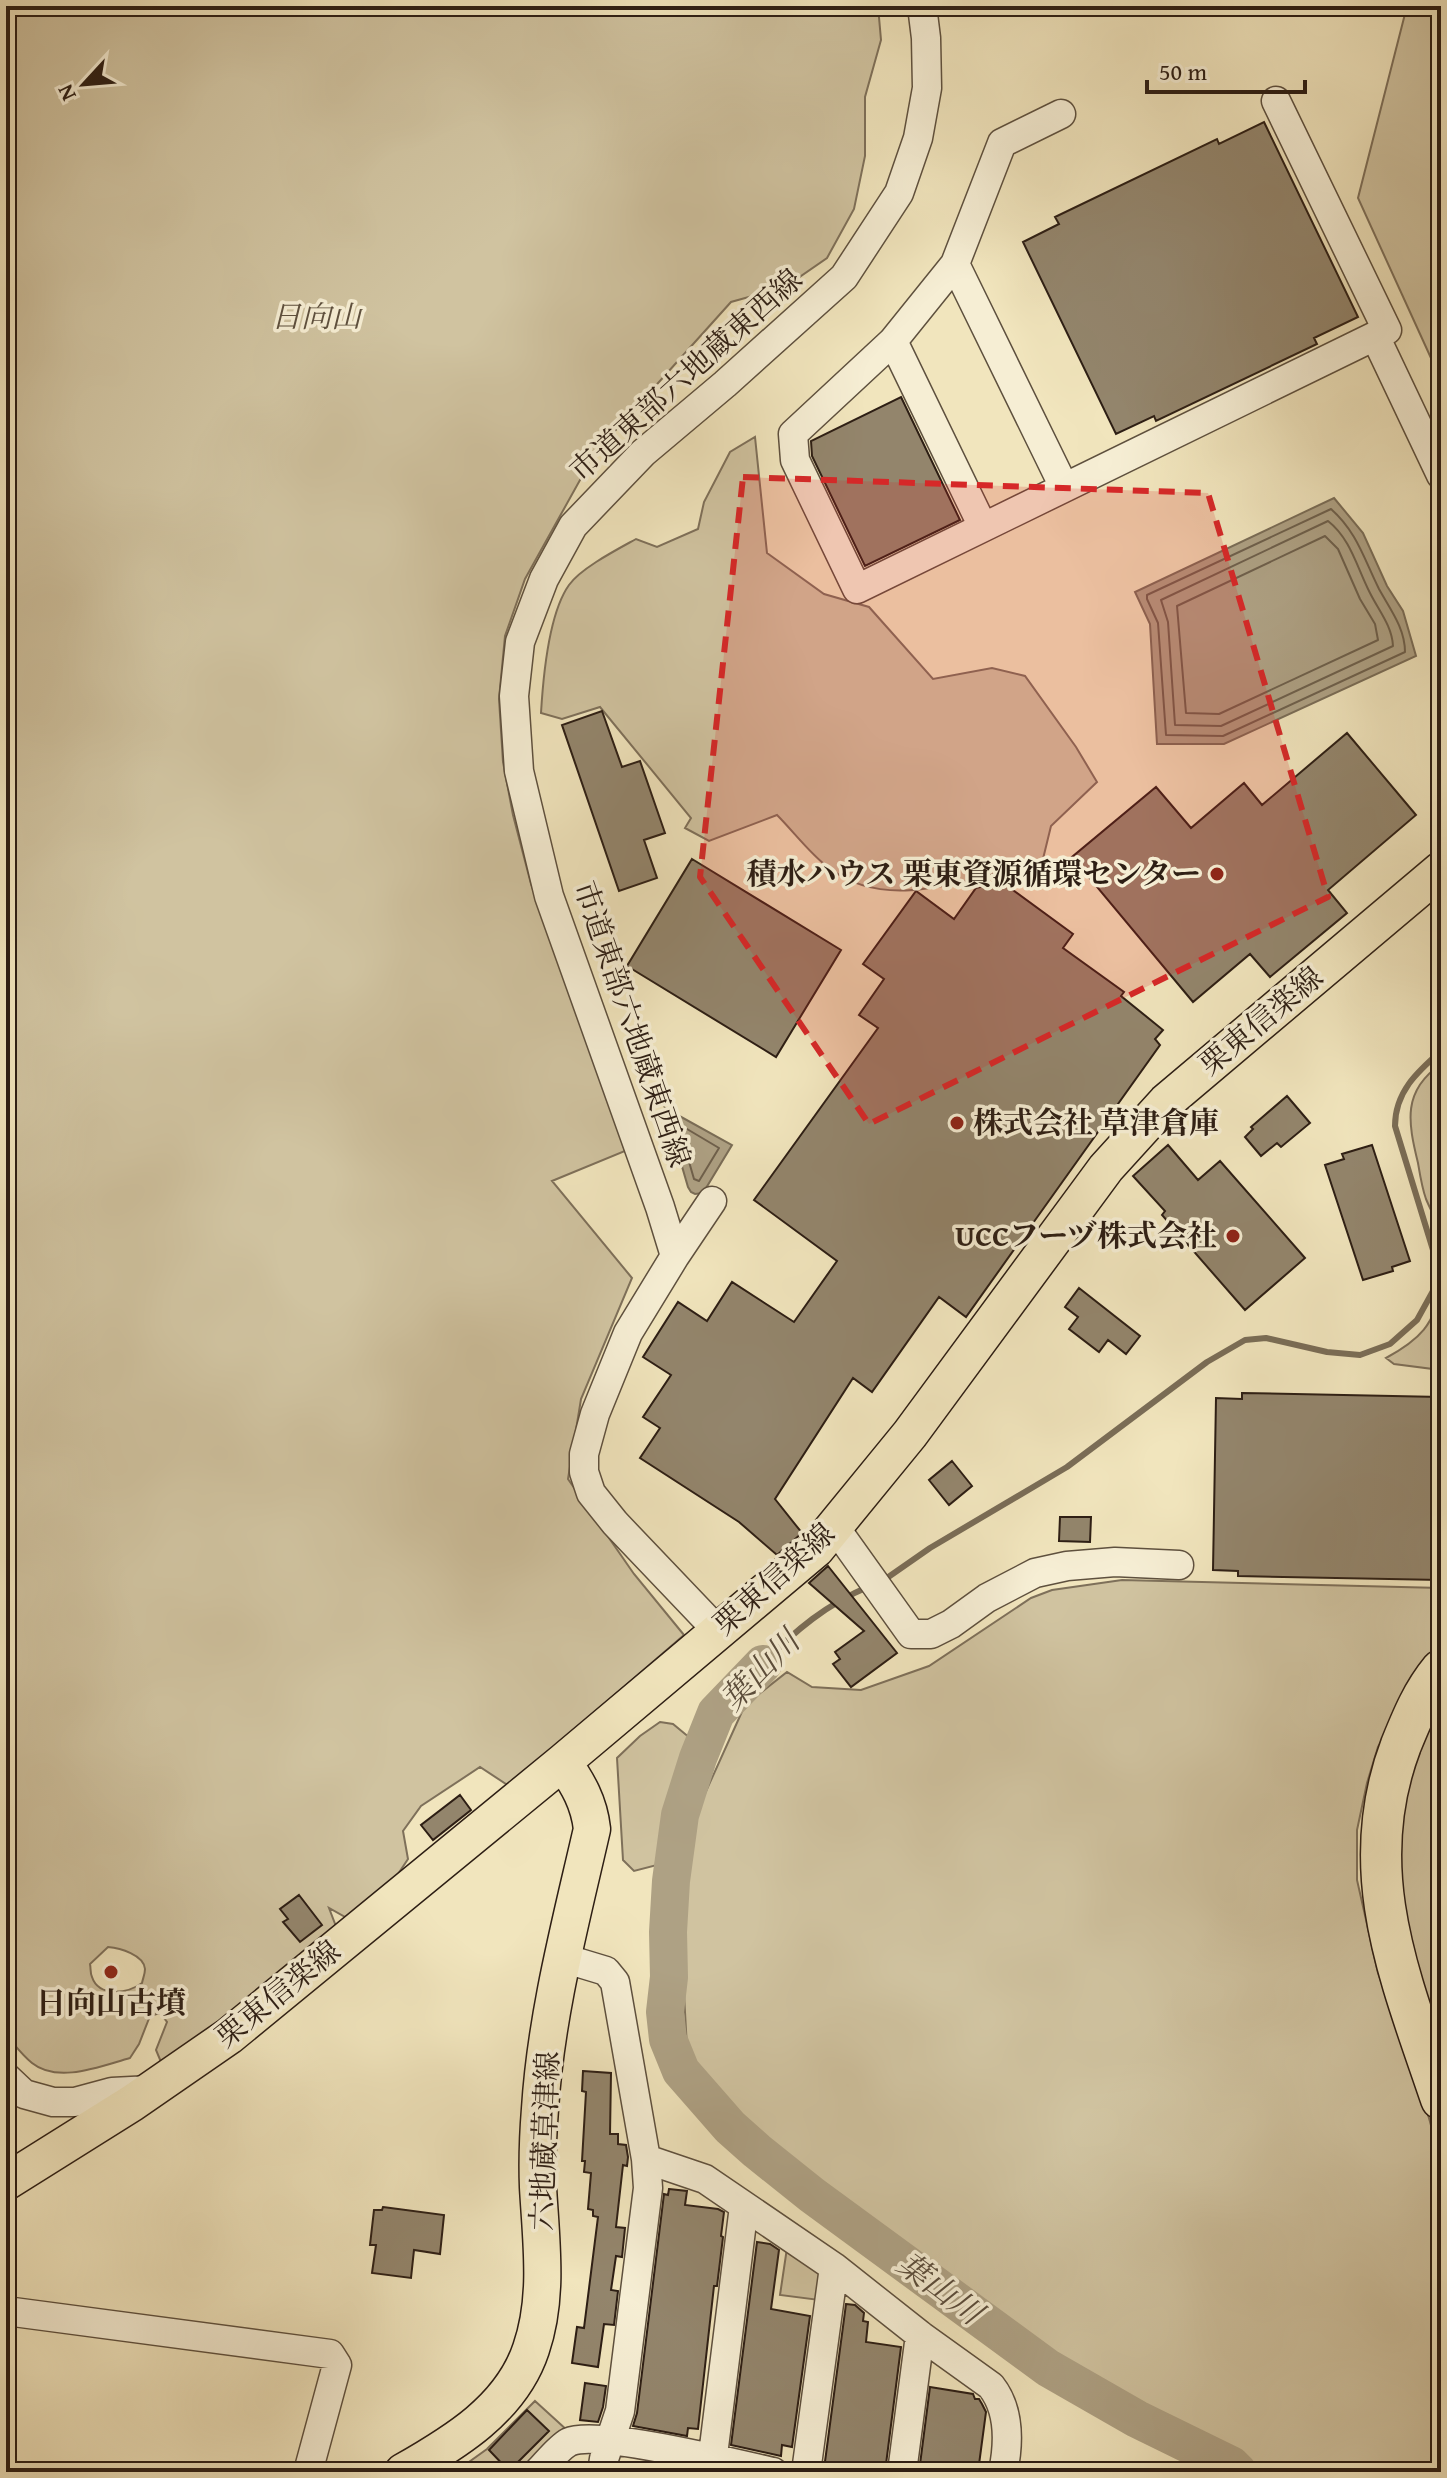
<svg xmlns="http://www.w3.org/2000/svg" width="1447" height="2478" viewBox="0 0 1447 2478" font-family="'Gentium Book Plus','Noto Serif JP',serif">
	<rect width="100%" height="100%" fill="#f1e5bd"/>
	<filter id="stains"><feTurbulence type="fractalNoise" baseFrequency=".0025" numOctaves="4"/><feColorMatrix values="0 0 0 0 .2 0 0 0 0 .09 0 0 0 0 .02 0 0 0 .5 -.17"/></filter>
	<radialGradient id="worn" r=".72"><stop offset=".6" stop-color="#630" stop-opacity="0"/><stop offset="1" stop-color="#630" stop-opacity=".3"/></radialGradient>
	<path fill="#d0c3a0" stroke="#7e705a" stroke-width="2" fill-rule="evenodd" d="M6,6H878L881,40L865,97V156L854,209L827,258L785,287L731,302L595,453L525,579L505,636L499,699L503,762L513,815L531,884L585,1030L625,1151L552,1181L632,1278L581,1399L568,1479L634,1574L684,1635L509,1786L480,1767L421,1806L403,1831L408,1859L392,1883L347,1918L329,1908L337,1929L236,2018L161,2062L156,2050L167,2022L160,2013L150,2016L139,2044L130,2058C101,2066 58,2084 32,2063C22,2055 14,2044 6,2035ZM108,1947C120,1948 144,1955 145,1969C145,1974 143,1978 142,1983C129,1993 99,1998 92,1977C90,1973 91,1969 90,1964Z
		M1407,6H1441V380L1358,198Z
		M755,437L767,553L824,594L869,607L933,679L992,668L1025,676L1076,747L1097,782L1051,826L1042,863L1025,881L1014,869C953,883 884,910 829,868C810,854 794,832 777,815L709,841L685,828L691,818L600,707L562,719L541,713C543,679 549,613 569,585C581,568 618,549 636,539L657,547L698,529L704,502L730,452Z
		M1441,1064V1233C1437,1221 1431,1211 1426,1199C1422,1188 1420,1175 1418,1163C1408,1122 1402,1091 1441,1064Z
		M1441,1286V1370L1394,1364L1386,1358C1419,1340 1435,1325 1441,1286Z
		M1122,1580L1441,1588V1646L1430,1657L1378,1747L1367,1783L1357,1830V1880L1378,1973L1429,2118L1441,2163V2472H1250L1211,2440L1133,2406L1026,2338L803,2175L705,2088L687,2048L683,1976L686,1880L693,1820L745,1705L787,1672L812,1687L861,1690L929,1666L1031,1598L1052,1590Z
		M1441,1704V2049C1418,1975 1398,1918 1401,1838C1401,1826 1400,1813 1402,1801C1409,1767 1426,1734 1441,1704Z
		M660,1722L673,1724L690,1738L668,1815L661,1864L634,1871L623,1860L617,1758L640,1736Z
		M787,2248C816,2266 824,2263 819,2300L780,2295Z
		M535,2401L568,2431L528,2472H455L487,2449Z"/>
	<path fill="#aea184" stroke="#7a6d57" stroke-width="2" d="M1334,498L1363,533L1387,586L1403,611L1416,656L1224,744H1157L1150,624L1135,592Z
		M665,1108L732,1145L703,1193L695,1194L691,1192L688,1187Z"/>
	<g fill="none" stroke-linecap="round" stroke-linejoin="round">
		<path stroke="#6e604c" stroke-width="2" d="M1331,509C1357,532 1364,559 1379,589C1390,609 1405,628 1405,652L1223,736L1166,735L1158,623L1147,599V595Z
			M1328,521C1351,539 1357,568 1370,593C1379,611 1392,626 1393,646L1221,726L1175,725L1168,622L1161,600Z
			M1325,536L1338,549L1360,599L1375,624L1378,640L1219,714L1186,713L1177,606Z
			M682,1129H687L719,1148L699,1181L694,1179L681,1134Z"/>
		<path stroke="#7a6d57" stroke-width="6" d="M884,1580L930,1548L1067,1467L1207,1362L1245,1340L1266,1338L1327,1352L1360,1355L1390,1344L1417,1320L1433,1291L1437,1263L1395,1126C1395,1092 1417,1072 1441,1051
			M763,1664C795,1630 827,1604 870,1586"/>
		<path stroke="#aea184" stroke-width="38" d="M763,1664L716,1713L698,1758L680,1815L671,1881L668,1932L669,1977L665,2012L668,2039L681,2071L730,2127L757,2151L812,2195L1048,2368L1137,2419L1231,2465L1238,2472"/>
	</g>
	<path fill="#93856c" stroke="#2d1e14" stroke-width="2" d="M1264,122L1358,317L1314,338L1317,344L1156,421L1154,416L1116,434L1023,242L1059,224L1055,217L1217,139L1219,144Z
		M901,397L960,520L865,566L812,456L811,441Z
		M602,711L622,767L640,761L665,833L644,840L657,878L619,891L562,725Z
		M1347,733L1416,815L1328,890L1347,913L1270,977L1250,954L1193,1002L1072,857L1156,787L1191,828L1244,783L1262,805Z
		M692,859L841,950L776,1057L627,966Z
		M1002,882L1073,934L1063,948L1124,992L1121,996L1163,1030L1155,1039L1160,1045L966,1317L939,1297L872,1392L853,1378L775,1499L802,1533L777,1555L739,1522L640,1458L660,1428L643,1417L671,1375L643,1357L678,1302L707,1321L732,1282L794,1322L837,1261L754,1200L878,1028L859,1015L884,979L863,964L916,891L954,919L976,888Z
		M1287,1096L1310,1123L1281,1147L1277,1143L1261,1156L1245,1137L1253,1129L1251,1127Z
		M1168,1145L1198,1180L1220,1161L1305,1258L1245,1310L1162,1215L1165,1211L1133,1176Z
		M1372,1145L1410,1261L1392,1267L1393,1271L1363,1280L1325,1165L1344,1159L1342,1154Z
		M1079,1288L1140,1336L1126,1354L1108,1340L1099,1352L1069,1329L1078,1317L1065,1307Z
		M1242,1393L1441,1397V1580L1238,1576V1571L1213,1570L1216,1398L1242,1399Z
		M952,1461L972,1486L949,1505L929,1480Z
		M1060,1517H1091L1090,1542L1059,1541Z
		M828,1566L897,1653L851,1687L833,1664L840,1659L835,1652L864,1631L809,1583Z
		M460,1795L471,1810L433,1840L421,1825Z
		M299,1895L322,1925L300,1942L283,1922L288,1919L280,1909Z
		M583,2071L611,2073L610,2134H618V2144L626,2145L628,2157L627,2166L623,2165L616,2227L625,2228L622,2257L616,2256L611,2290L618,2291L614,2325L604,2324L598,2367L572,2363L577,2327L584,2328L598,2217L593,2216V2210L588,2209L591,2173L584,2172L585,2161H582L586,2092L582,2091Z
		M669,2189L687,2191L685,2205L718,2209L724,2212L721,2236L723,2237L717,2286H714L698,2429L688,2428L687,2436L633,2426L637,2413L664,2194L668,2195Z
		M383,2207L444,2215L440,2254L414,2250L411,2278L372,2273L376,2245H370L374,2210H382Z
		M757,2242L770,2244L779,2250L771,2309L810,2316L792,2447L782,2445L781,2456L731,2445Z
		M846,2304L855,2305L864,2313L863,2321L868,2322L866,2342L901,2347L885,2472H847L824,2469Z
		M585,2383L606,2386L603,2407L598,2422L580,2420Z
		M930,2387L973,2394L975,2399H979L982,2404L986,2412L978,2472H919Z
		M527,2410L549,2431L509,2471L489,2450Z"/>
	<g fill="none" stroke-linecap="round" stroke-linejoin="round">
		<defs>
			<path id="minor" d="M1276,101L1387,330L1375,336
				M1061,114L1002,143L955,264L893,341L793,434L795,460L857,589L1375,336L1441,475
				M955,264L1064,487
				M893,341L983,527
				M712,1201L675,1256L628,1333L595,1414L584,1454V1472L591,1493L615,1523L717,1630
				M675,1256L660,1207L549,896L519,771L514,696L520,642L544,579L573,526L643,453L725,384L844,277L899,193L918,138L927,88L926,38L922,6
				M834,1526L911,1634H931L951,1624L987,1598L1035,1573L1067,1566L1115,1562L1179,1565
				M563,1958L606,1971L615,1982L646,2159L705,2179L834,2267L920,2335L991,2386C1010,2410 1009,2443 1003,2472
				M6,2077L24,2094L53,2102H75L112,2092L151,2090
				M6,2311L330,2354L337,2365L308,2472
				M538,2472C547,2463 558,2448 569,2442C596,2429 737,2464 773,2472
				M602,2472L604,2459L620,2411L648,2188L646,2159
				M704,2472L714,2447L744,2206
				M806,2472L834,2267
				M902,2472L920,2335"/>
			<path id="major" d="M6,2182L132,2103L229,2036L563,1762L816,1549L910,1434L1106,1168L1166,1102L1441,870
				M403,2472C454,2443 511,2409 531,2349C549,2297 541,2241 538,2187C537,2161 538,2134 540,2109C546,2014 571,1921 592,1829C589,1802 578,1784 563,1762"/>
			<path id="highway" d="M1441,1670C1422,1693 1412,1718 1401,1745C1353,1871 1401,1980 1441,2099"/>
		</defs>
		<use href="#minor" stroke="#5e503e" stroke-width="31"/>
		<use href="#major" stroke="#2d1e14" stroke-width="39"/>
		<use href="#highway" stroke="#2d1e14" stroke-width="43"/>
		<use href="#minor" stroke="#f6eed4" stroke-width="28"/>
		<use href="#major" stroke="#f1e5bd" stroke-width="36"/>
		<use href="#highway" stroke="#f1e5bd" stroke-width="40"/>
	</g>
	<path fill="#d62828" fill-opacity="0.2" stroke="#d62828" stroke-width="6" stroke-dasharray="16 10" stroke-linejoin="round" d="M743,477L1208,493L1328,897L869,1124L700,877Z"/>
	<g fill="#8f2418" stroke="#f6eed4" stroke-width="3">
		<circle cx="1217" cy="874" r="8"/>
		<circle cx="957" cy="1123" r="8"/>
		<circle cx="1233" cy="1236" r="8"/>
		<circle cx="111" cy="1972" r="8"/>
	</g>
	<g text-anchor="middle" stroke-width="7" stroke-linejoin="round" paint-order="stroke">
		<g font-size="30" font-style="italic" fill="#5e503e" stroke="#f6eed4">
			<text x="316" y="327">日向山</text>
		</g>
		<g font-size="30" fill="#2d1e14" stroke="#f6eed4">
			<text transform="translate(686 375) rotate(-42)" y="10">市道東部六地蔵東西線</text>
			<text transform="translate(1261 1021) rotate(-40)" y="10">栗東信楽線</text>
			<text transform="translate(632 1024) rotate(71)" y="10">市道東部六地蔵東西線</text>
			<text transform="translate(774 1579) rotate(-42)" y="10">栗東信楽線</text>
			<text transform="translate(278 1994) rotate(-39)" y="10">栗東信楽線</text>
			<text transform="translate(545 2141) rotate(-88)" y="10">六地蔵草津線</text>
		</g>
		<g font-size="30" font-weight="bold" fill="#2d1e14" stroke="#f6eed4" text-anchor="end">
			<text x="1201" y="884">積水ハウス 栗東資源循環センター</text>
			<text x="973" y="1133" text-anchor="start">株式会社 草津倉庫</text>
			<text x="1217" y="1246">UCCフーヅ株式会社</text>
			<text x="111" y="2013" text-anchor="middle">日向山古墳</text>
		</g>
		<g font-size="32" font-style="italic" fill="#5a4c3b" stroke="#f6eed4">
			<text transform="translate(760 1670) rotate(-46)" y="11">葉山川</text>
			<text transform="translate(940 2288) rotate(37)" y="11">葉山川</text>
		</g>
	</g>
	<rect width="1447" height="2478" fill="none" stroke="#f1e5bd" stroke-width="32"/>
	<rect x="8" y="8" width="1431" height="2462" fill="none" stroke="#2d1e14" stroke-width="4"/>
	<rect x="16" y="16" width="1415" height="2446" fill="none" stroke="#2d1e14" stroke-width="2"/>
	<g transform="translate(84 84) rotate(244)" stroke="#f6eed4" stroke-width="6" paint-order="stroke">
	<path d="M0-6L14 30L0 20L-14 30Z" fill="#2d1e14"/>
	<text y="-12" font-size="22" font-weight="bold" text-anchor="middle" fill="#2d1e14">N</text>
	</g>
	<path d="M1147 80v12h158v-12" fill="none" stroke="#2d1e14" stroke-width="4"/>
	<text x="1159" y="80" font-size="24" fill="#2d1e14" stroke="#f6eed4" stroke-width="6" paint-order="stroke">50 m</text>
	<rect width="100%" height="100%" filter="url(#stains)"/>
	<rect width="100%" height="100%" fill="url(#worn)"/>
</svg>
